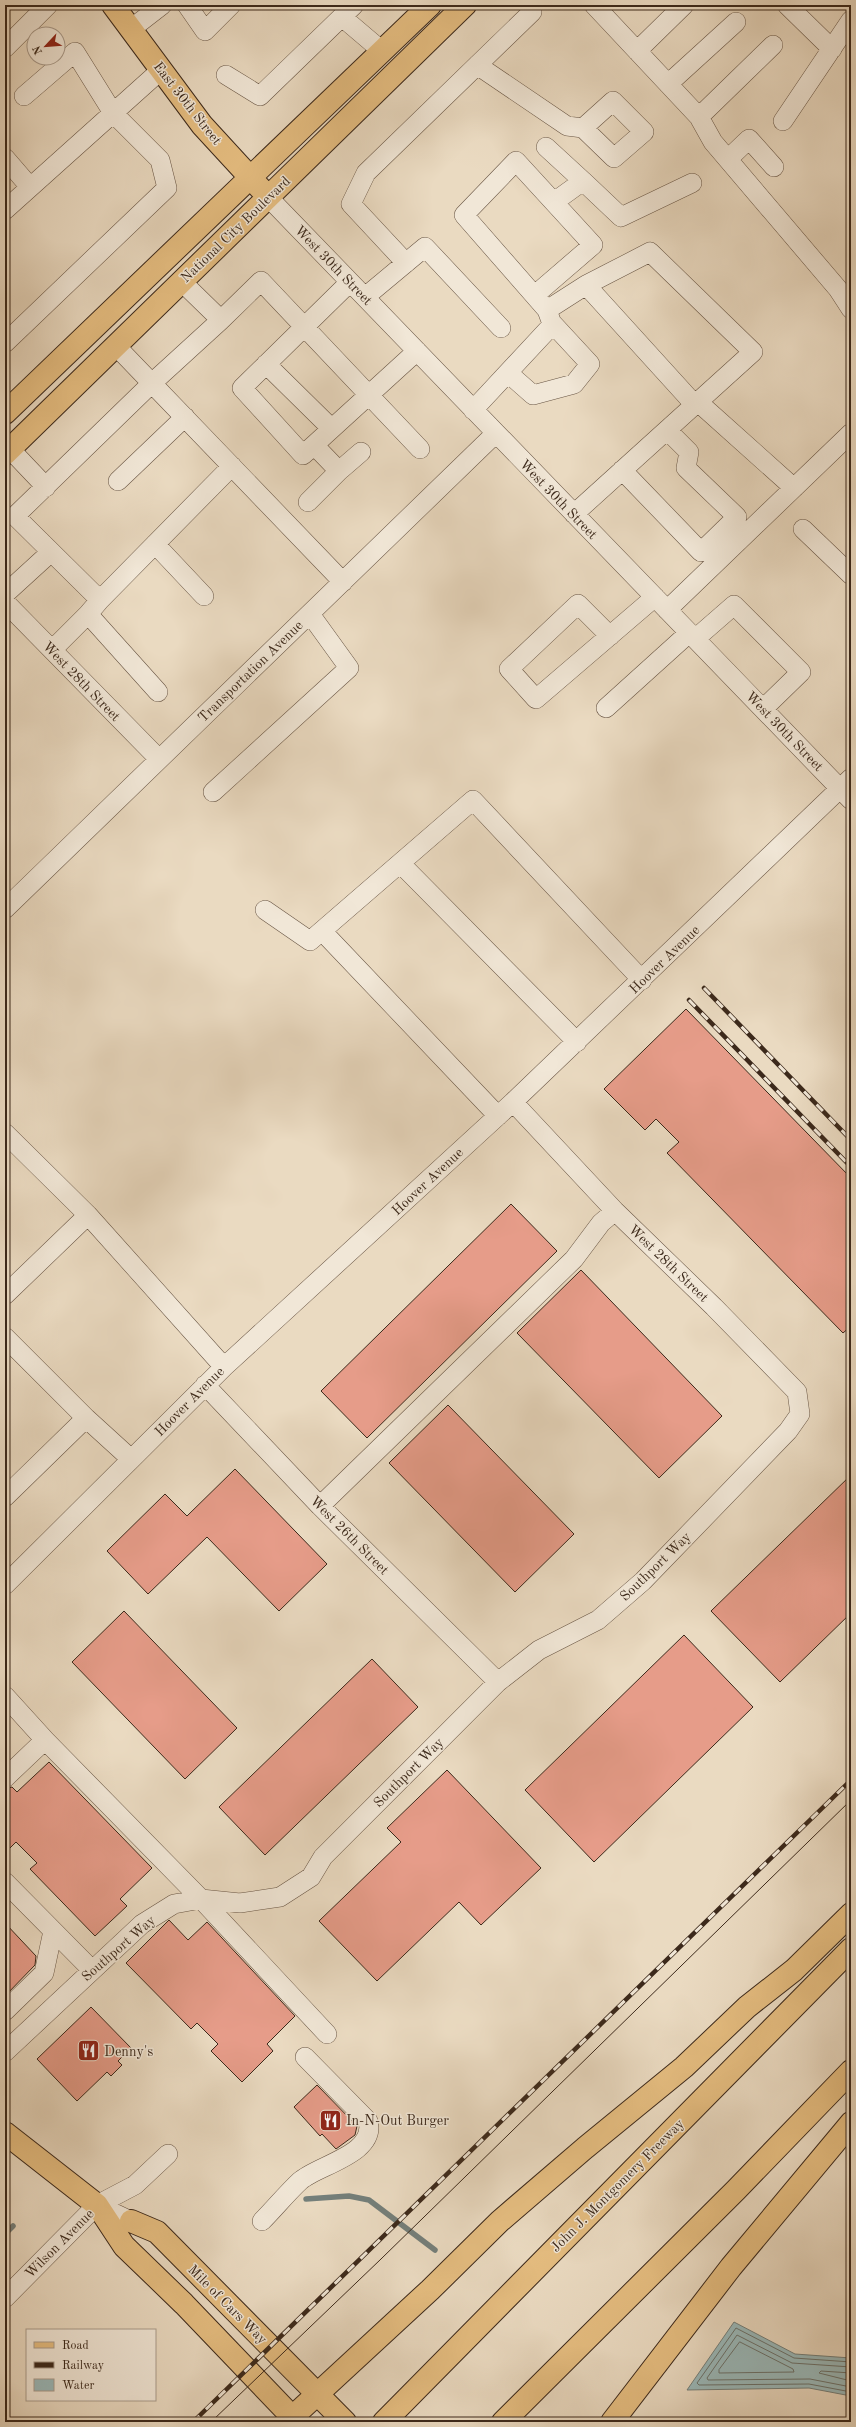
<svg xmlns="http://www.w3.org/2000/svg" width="856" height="2427" viewBox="0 0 856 2427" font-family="'Old Standard TT',serif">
	<rect width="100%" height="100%" fill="#eadac1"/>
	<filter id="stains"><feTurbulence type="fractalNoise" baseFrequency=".005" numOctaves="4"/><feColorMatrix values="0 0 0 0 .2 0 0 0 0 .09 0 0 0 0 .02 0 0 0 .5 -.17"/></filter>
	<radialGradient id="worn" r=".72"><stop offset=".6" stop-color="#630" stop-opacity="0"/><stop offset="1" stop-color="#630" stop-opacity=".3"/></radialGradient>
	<path fill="#9ab9ba" stroke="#747f7a" d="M734,2322L795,2354L851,2358V2396L809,2388L687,2390Z"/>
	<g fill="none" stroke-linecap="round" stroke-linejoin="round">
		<path stroke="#6b716a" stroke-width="1" d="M740,2342L793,2369L794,2372L719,2373V2370Z
			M851,2362L794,2358L736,2328L697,2383L699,2385L809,2384L851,2392
			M851,2367L792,2363L737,2335L707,2378L708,2380L810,2379L851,2387
			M851,2373L821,2371L819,2373L851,2381"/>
		<path stroke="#747f7a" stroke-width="5.5" d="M306,2199L349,2196L369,2200L435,2250
			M5,2234L13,2226"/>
	</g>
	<path fill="#e69c89" stroke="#3c291b" d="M686,1009L851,1178V1326L843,1333L667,1153L679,1142L656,1119L645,1130L604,1089Z
		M511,1204L557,1251L367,1438L321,1391Z
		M581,1270L722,1416L659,1478L517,1333Z
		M448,1405L574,1534L515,1592L389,1463Z
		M235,1469L327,1564L279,1611L207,1537L148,1594L107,1551L165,1494L187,1516Z
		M851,1475V1613L780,1682L711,1611Z
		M124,1611L237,1728L185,1779L72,1662Z
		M684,1635L753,1707L594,1862L525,1790Z
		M372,1659L418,1707L265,1855L219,1807Z
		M49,1762L152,1868L120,1899L127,1906L95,1936L30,1869L37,1863L16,1842L5,1853V1789L12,1787L17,1792Z
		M447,1770L541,1868L481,1925L459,1902L377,1981L319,1921L401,1842L387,1828Z
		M169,1920L188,1940L207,1922L295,2016L267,2044L273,2051L242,2082L211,2051L218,2044L197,2023L191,2029L126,1963Z
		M5,1923L36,1956L35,1965L5,1996Z
		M91,2007L131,2048L118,2061L122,2065L111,2076L107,2072L77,2101L37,2059Z
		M317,2085L357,2126L355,2135L336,2149L322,2134L320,2136L294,2107Z"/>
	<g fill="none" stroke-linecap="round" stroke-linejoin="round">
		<defs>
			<path id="minor" d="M187,5L205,31L231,5
				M594,5L699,117L713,142L838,289L851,309
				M787,5L832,49
				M342,17L382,51
				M131,29L162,5
				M5,48L48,5
				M637,51L684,5
				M477,65L567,126L583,128L614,158L644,132L613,101L583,128
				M226,75L260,96L354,5
				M668,84L736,22
				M699,117L773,45
				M783,121L851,20
				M546,147L583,181L554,202
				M5,158L30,187
				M728,159L749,139L774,167
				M583,181L621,217L692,183
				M268,197L851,800
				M5,210L161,70
				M406,263L351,204L366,173L532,12
				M350,282L242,388L303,455L417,351
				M535,295L593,245L516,161L464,215L547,310
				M365,297L425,247L501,328
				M221,320L261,281L420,449
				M551,321L547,310L586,285
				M5,343L167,188L160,160L113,113L75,52L24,96
				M116,346L343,582
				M266,364L331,428
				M698,402L794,488
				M473,410L553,324L590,364L574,384L533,395L508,373
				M10,449L46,487
				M622,470L701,552L737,517L686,468L689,452L667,430
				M339,471L361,452
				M118,481L185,417
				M308,502L339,471L314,445
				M574,514L753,352L650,252L586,285L695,405
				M803,529L851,575
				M155,544L204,596
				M5,594L51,552
				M100,600L232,466
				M5,602L159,759
				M667,610L851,433
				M88,614L100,600L15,516L152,383L221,320L181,281
				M610,636L578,604L509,669L536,699L655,597
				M695,639L734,605L801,672L763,709
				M52,650L88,614L158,692
				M606,708L689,633
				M213,792L349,668L310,614
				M400,863L577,1042
				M5,909L496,433
				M265,910L310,941L473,800L642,980
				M322,931L498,1116
				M5,1133L88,1215L224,1367
				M5,1295L88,1215
				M5,1337L86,1418
				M205,1385L320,1506L498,1682
				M5,1497L86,1418L131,1459
				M320,1506L574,1259L601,1223L615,1211
				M5,1585L224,1367L513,1102L851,778
				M5,1696L45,1740L5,1778
				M45,1740L201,1899L327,2034
				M5,1882L92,1970
				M5,2011L44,1973L53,1931
				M5,2052L142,1924L174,1904L201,1899L240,1903L280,1897L311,1877L323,1857L498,1682L539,1650L598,1620L643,1581L788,1431L800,1414L797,1392L714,1307L615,1211L513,1102
				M97,2205L131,2221
				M262,2221C275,2208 287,2193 300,2181C318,2165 377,2154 368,2121L305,2057
				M5,2298L97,2205L135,2185L168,2154"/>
			<path id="major" d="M113,5L202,125L260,188
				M5,413L430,5
				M5,454L465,5
				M5,2133L97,2205L124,2246L184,2304L297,2422
				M131,2221L157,2232L345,2422"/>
			<path id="highway" d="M287,2422L430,2290L500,2221L585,2148L684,2067L747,2007L794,1970L851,1914
				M384,2422L851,1949
				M503,2422L736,2190L851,2071
				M612,2422L731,2267L851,2123"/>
		</defs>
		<use href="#minor" stroke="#685544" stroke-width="20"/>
		<use href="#major" stroke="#3c291b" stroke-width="24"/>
		<use href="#highway" stroke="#3c291b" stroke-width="24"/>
		<use href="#minor" stroke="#f1e7d7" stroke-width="19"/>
		<use href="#major" stroke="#e5bd80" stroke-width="22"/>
		<use href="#highway" stroke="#e5bd80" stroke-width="22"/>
		<path stroke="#3c291b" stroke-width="1" d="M211,2422L381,2259L851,1800"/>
		<defs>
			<path id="rail" d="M704,988L851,1140
				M689,1000L851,1167
				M193,2422L851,1780"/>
		</defs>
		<use href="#rail" stroke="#3c291b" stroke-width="4.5"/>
		<use href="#rail" stroke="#f1e7d7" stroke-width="3" stroke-dasharray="9" stroke-linecap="butt"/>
	</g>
	<defs>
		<symbol id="restaurant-square" viewBox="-11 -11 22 22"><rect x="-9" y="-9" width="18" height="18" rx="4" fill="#8f2418" stroke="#f1e7d7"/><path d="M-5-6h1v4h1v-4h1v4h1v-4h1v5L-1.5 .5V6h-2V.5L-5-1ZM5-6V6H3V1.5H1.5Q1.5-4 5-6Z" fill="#fff"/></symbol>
	</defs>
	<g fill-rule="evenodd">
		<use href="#restaurant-square" x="76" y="2038" width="25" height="25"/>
		<use href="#restaurant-square" x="318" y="2108" width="25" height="25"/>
	</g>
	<g text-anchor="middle" stroke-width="3" stroke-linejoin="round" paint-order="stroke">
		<g font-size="14" fill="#3c291b" stroke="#f1e7d7">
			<text transform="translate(188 103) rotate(52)" y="5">East 30th Street</text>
			<text transform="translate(235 229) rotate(-44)" y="5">National City Boulevard</text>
			<text transform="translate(334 265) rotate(46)" y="5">West 30th Street</text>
			<text transform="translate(559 499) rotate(46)" y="5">West 30th Street</text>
			<text transform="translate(250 671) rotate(-44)" y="5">Transportation Avenue</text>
			<text transform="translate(82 681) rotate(46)" y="5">West 28th Street</text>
			<text transform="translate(785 731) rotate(46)" y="5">West 30th Street</text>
			<text transform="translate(664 959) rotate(-44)" y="5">Hoover Avenue</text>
			<text transform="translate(427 1181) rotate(-43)" y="5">Hoover Avenue</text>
			<text transform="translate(669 1263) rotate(44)" y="5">West 28th Street</text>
			<text transform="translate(189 1401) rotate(-45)" y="5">Hoover Avenue</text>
			<text transform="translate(350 1535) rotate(45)" y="5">West 26th Street</text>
			<text transform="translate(655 1566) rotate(-44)" y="5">Southport Way</text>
			<text transform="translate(408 1772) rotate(-45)" y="5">Southport Way</text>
			<text transform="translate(118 1948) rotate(-41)" y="5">Southport Way</text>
			<text transform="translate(617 2185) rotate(-45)" y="5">John J. Montgomery Freeway</text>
			<text transform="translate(59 2243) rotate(-45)" y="5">Wilson Avenue</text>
			<text transform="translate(228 2304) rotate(45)" y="5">Mile of Cars Way</text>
		</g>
		<g font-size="14" fill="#3c291b" stroke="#f1e7d7" text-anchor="start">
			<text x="104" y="2056">Denny's</text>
			<text x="346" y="2125">In-N-Out Burger</text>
		</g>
	</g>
	<rect width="856" height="2427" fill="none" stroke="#eadac1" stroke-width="20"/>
	<rect x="6" y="6" width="844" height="2415" fill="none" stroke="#3c291b" stroke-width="2"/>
	<rect x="10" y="10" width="836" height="2407" fill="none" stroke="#3c291b"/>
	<rect x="26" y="2329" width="130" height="72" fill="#f1e7d7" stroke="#a99b8c"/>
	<rect x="34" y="2342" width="20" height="6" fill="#e5bd80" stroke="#a99b8c"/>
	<text x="62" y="2349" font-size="12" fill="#3c291b">Road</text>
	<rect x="34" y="2362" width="20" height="6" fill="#3c291b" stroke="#a99b8c"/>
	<text x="62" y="2369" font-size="12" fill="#3c291b">Railway</text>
	<rect x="34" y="2379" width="20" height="12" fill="#9ab9ba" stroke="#a99b8c"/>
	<text x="62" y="2389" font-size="12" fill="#3c291b">Water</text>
	<g transform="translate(46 46) rotate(244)"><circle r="19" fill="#f1e7d7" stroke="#a99b8c"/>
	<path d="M0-3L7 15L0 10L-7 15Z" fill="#8f2418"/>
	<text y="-6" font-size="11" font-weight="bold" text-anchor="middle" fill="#3c291b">N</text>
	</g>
	<rect width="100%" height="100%" filter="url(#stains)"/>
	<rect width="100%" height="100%" fill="url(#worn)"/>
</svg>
